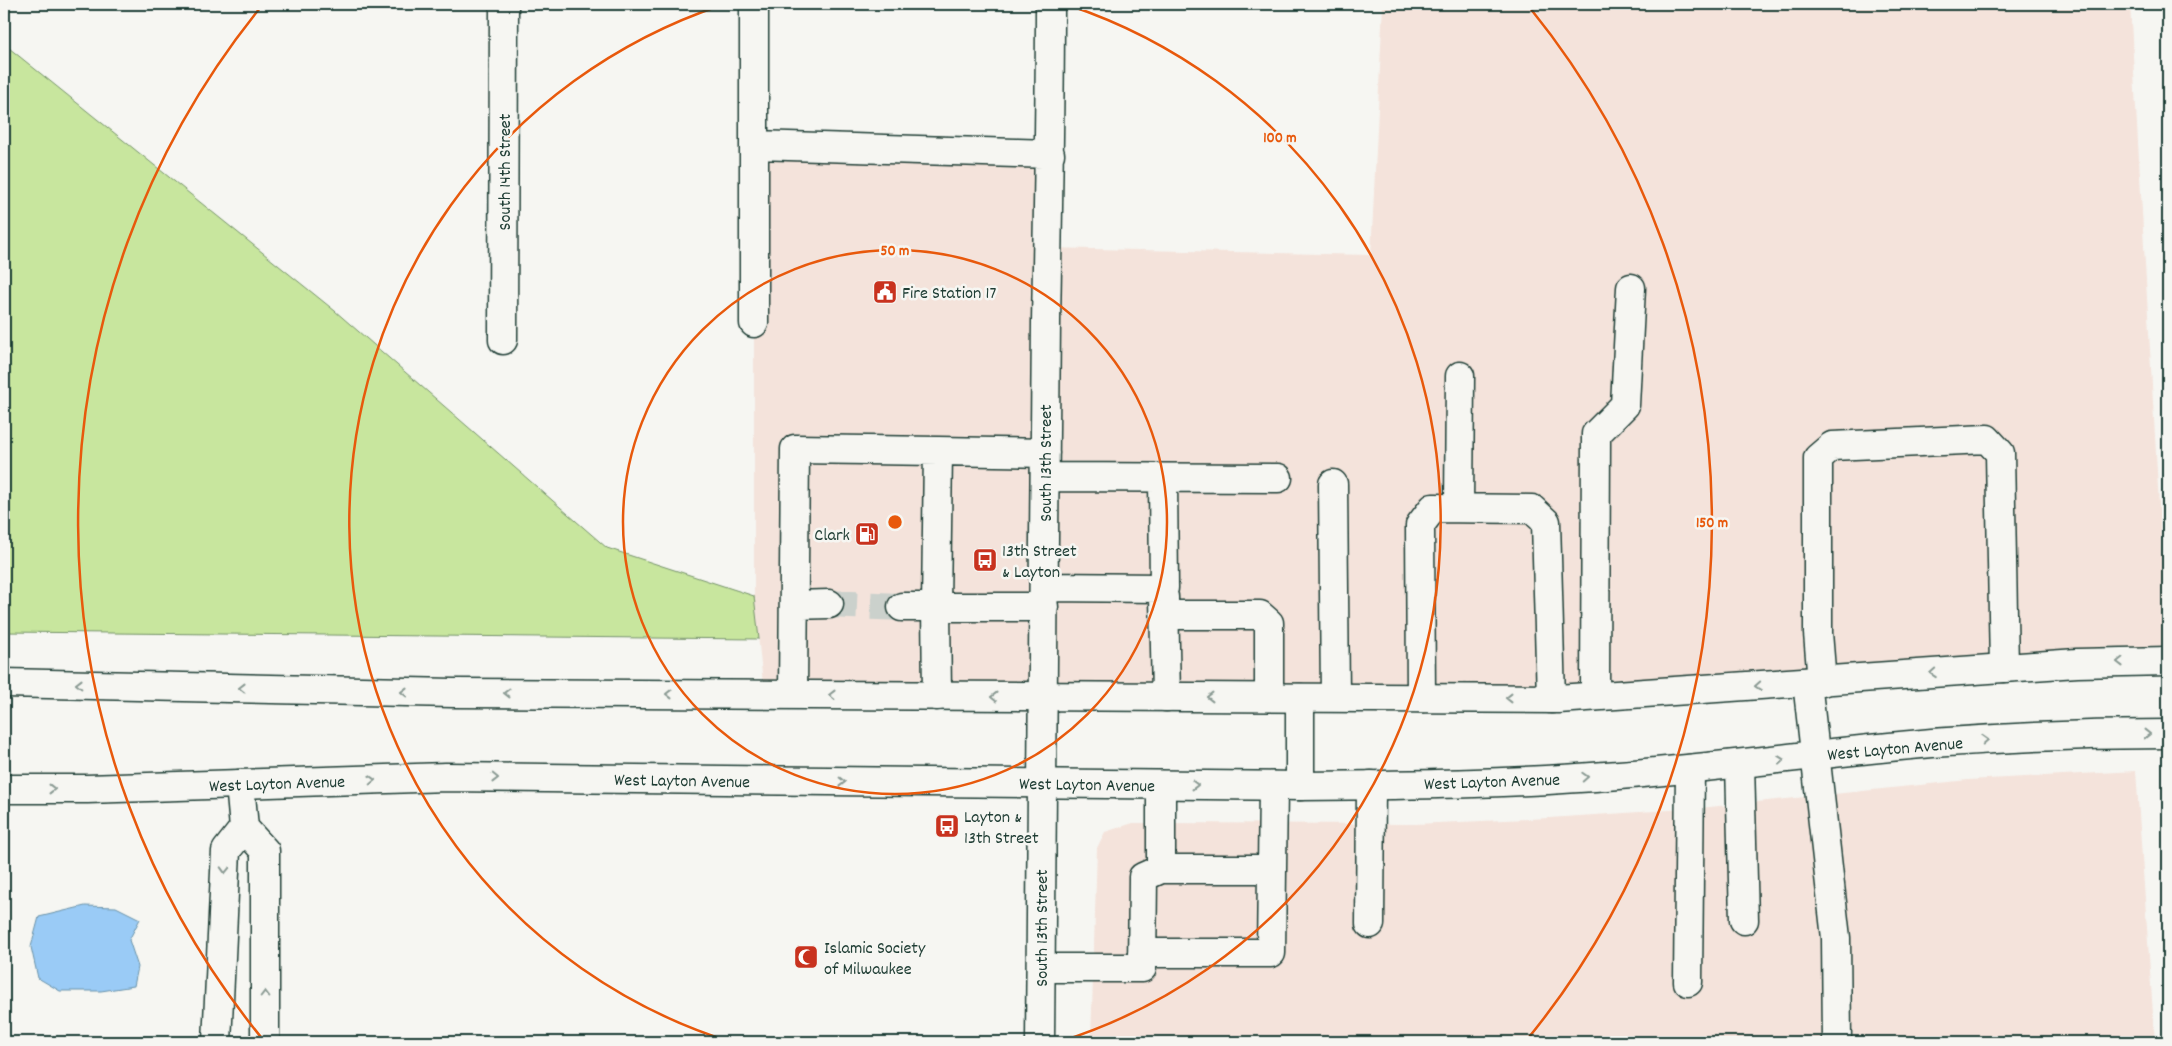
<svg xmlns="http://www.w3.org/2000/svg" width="2172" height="1046" viewBox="0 0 2172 1046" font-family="Dekko,sans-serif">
	<rect width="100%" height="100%" fill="#f6f6f2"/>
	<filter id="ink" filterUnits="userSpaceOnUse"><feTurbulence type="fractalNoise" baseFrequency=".02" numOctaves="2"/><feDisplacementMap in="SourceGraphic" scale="10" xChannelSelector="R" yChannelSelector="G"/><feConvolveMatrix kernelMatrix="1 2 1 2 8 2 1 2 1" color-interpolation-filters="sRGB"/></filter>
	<g filter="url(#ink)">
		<path fill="#f4e3db" d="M1383,4H2130L2168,661L1807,682L764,694L754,596V145H1050L1047,248L1371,255Z
			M2136,771L2155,1042H1091L1097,848L1105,832L1133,823L1415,824L1549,818L1700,808L1968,780Z"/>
		<path fill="#c8e69e" stroke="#749269" d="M4,44L335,311L607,548L754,596L759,639L4,632Z"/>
		<path fill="#9acbf6" stroke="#6992a8" d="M85,906L116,907L140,919L129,940L138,967L134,986L101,991H60L38,978L31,947L39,917Z"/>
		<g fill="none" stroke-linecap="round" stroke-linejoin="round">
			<path stroke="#cbd1cc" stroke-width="28" stroke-dasharray="28 14" stroke-linecap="butt" d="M829,604L902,607"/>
			<defs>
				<path id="minor" d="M754,145L1050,154
					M754,323V4
					M503,340L504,4
					M1045,477L1278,478
					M1333,484L1335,697
					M1459,508L1460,376
					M1044,587L1164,588L1163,478
					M1164,597L1166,697
					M794,605L829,604
					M902,607H936L937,696
					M1044,607H936L938,451L1045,453
					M1165,615H1260L1269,623V697
					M1807,682L1836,938L1837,1042
					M1822,682L1818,633V458L1832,446L1987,439L2000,453L2004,668
					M793,694L795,449L938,451
					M1595,696L1596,434L1625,405L1631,288
					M1421,698L1420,525L1433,508L1532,509L1546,522L1551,699
					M1740,764L1744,920
					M240,784L244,828L265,851V1042
					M1300,786V698
					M1161,869V785
					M1370,924L1371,785
					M1142,953H1271L1273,786
					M1041,968H1142L1143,877L1161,869H1272
					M1688,982L1690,769
					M217,1042L226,851L244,828
					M1040,1042C1041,802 1044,562 1046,322C1048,216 1050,110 1050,4"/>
				<path id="major" d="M4,683L453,693L1558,699L2077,663L2168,661
					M4,789H87L446,777L1300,786C1406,785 1513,784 1619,775C1724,767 1828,752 1932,743C2011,737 2090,734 2168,734"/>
			</defs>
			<use href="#minor" stroke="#1f3d34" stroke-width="31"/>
			<use href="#major" stroke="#1f3d34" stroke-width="31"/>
			<use href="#minor" stroke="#f6f6f2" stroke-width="28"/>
			<use href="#major" stroke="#f6f6f2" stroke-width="28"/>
		</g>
		<defs><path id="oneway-chevron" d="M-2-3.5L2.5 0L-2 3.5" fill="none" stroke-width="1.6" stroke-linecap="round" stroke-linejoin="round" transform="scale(1.25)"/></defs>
		<g stroke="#8a9a93">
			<use href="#oneway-chevron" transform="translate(2120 662) rotate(179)"/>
			<use href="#oneway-chevron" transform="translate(1933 673) rotate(176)"/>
			<use href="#oneway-chevron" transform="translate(79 684) rotate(-179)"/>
			<use href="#oneway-chevron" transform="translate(1758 686) rotate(176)"/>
			<use href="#oneway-chevron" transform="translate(242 688) rotate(-179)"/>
			<use href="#oneway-chevron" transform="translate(404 692) rotate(-179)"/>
			<use href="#oneway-chevron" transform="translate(507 693) rotate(-180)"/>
			<use href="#oneway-chevron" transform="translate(669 694) rotate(-180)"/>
			<use href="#oneway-chevron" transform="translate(832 695) rotate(-179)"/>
			<use href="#oneway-chevron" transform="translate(994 697) rotate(-179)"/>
			<use href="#oneway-chevron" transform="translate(1210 697) rotate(180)"/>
			<use href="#oneway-chevron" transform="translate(1509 698) rotate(-180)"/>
			<use href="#oneway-chevron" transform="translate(2147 734)"/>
			<use href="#oneway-chevron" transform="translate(1985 740) rotate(-3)"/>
			<use href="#oneway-chevron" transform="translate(1781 760) rotate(-6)"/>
			<use href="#oneway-chevron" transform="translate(1585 777) rotate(-3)"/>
			<use href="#oneway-chevron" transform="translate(495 778) rotate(1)"/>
			<use href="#oneway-chevron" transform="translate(372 780) rotate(-2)"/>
			<use href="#oneway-chevron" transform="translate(842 782) rotate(1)"/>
			<use href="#oneway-chevron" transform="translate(1195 785)"/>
			<use href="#oneway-chevron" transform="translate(52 789)"/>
			<use href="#oneway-chevron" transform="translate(225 870) rotate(92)"/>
			<use href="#oneway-chevron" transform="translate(265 994) rotate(-90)"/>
		</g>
	</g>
	<g fill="none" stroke="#e8590c" stroke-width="2.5">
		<circle cx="895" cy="522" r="272"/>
		<path d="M731 1042A545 545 0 0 1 722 5M1068 5A545 545 0 0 1 1059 1042"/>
		<path d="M265 1042A817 817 0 0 1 260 8M1530 8A817 817 0 0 1 1525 1042"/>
	</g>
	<defs>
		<symbol id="civic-square" viewBox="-11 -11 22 22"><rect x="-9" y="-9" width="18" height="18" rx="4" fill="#c8321e" stroke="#f6f6f2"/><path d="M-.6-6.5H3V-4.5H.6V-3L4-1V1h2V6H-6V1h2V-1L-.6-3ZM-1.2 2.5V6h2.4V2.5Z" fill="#fff"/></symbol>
		<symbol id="fuel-square" viewBox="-11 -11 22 22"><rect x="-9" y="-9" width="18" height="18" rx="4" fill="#c8321e" stroke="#f6f6f2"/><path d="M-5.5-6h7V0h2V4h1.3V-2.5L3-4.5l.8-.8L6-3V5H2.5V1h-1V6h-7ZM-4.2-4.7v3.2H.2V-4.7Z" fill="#fff"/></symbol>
		<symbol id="bus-square" viewBox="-11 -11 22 22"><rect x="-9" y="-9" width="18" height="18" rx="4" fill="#c8321e" stroke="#f6f6f2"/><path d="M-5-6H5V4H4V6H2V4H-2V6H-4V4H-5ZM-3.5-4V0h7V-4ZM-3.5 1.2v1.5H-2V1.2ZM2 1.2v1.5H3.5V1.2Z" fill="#fff"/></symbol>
		<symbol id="mosque-square" viewBox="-11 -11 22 22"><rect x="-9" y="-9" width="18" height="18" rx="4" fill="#c8321e" stroke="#f6f6f2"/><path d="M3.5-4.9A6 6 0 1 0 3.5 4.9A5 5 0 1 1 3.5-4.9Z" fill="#fff"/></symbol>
	</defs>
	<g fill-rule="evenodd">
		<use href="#civic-square" x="871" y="278" width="28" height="28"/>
		<use href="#fuel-square" x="853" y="520" width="28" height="28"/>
		<use href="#bus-square" x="971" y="546" width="28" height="28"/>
		<use href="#bus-square" x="933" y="812" width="28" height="28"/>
		<use href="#mosque-square" x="792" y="943" width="28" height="28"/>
	</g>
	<g text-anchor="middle" stroke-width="5" stroke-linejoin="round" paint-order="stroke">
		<g font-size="18" fill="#1f3d34" stroke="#f6f6f2">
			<text transform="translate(504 172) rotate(-90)" y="6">South 14th Street</text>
			<text transform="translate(1045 463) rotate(-90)" y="6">South 13th Street</text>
			<text transform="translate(1895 748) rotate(-5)" y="6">West Layton Avenue</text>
			<text transform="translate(682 780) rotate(1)" y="6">West Layton Avenue</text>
			<text transform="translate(1492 781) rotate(-2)" y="6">West Layton Avenue</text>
			<text transform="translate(277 783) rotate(-2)" y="6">West Layton Avenue</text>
			<text transform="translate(1087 784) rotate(1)" y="6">West Layton Avenue</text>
			<text transform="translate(1041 928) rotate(-90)" y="6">South 13th Street</text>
		</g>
		<g font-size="18" fill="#1f3d34" stroke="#f6f6f2" text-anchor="start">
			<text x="902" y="298">Fire Station 17</text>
			<text x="850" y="540" text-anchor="end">Clark</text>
			<text x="1002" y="556">13th Street<tspan x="1002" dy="21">&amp; Layton</tspan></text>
			<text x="964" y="822">Layton &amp;<tspan x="964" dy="21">13th Street</tspan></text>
			<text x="824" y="953">Islamic Society<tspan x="824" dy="21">of Milwaukee</tspan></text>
		</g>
	</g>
	<circle cx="895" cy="522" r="8" fill="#e8590c" stroke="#f6f6f2" stroke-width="2.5"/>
	<g font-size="15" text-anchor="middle" font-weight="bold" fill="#e8590c" stroke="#f6f6f2" stroke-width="5" stroke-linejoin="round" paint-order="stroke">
		<text x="1280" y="142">100 m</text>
		<text x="895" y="255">50 m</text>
		<text x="1712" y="527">150 m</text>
	</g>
	<rect width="2172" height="1046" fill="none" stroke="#f6f6f2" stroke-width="20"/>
	<rect x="10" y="10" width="2152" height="1026" fill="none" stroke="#1f3d34" stroke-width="2" filter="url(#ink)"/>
</svg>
